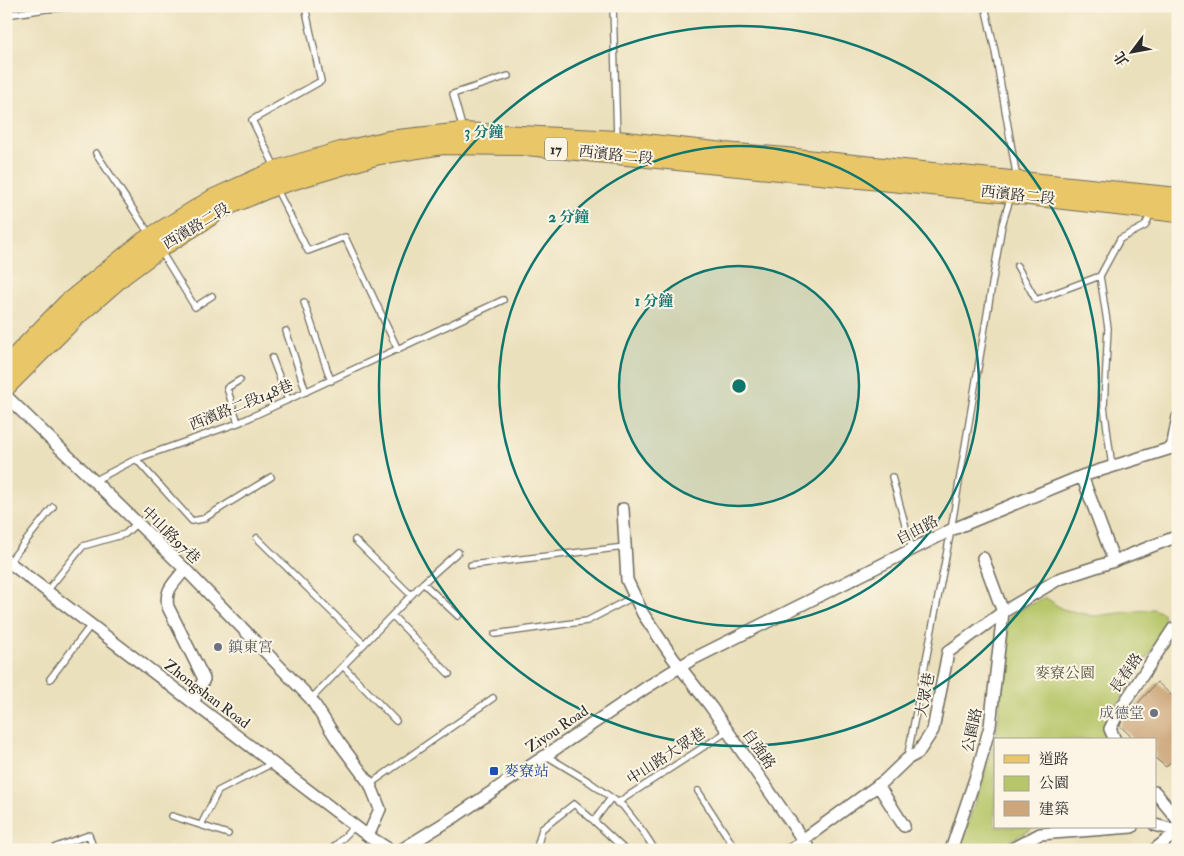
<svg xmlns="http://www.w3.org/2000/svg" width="1184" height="856" viewBox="0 0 1184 856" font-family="'IM FELL Double Pica','Noto Serif TC',serif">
	<rect width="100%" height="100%" fill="#fcf5e5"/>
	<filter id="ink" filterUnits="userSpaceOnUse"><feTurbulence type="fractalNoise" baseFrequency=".02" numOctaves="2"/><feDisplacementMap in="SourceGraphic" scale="10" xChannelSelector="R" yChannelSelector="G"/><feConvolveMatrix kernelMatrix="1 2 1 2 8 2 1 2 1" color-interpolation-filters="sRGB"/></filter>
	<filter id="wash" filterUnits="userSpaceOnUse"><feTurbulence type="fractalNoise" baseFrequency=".0096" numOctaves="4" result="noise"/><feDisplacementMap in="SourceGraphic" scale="20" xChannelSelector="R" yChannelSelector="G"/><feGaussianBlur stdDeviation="1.12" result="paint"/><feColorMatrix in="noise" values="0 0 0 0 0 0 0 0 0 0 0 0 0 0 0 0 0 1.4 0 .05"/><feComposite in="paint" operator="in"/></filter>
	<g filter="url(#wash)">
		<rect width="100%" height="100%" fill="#ebe0bc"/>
		<path fill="#b6c669" stroke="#70784a" d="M1045,597L1062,609L1094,616L1153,609L1163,613L1165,625L1160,638L1149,654L1104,726L1108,740H996L1009,616Z
			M995,741V827H1036L1013,839L1001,850H959Z"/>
		<g id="blocks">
			<path fill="#cda77b" d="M1157,682L1178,701V754L1166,767L1155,758V740H1135L1120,726L1122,721Z"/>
		</g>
	</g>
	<g filter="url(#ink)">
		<use href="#blocks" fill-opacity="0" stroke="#6e6a5e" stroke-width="1"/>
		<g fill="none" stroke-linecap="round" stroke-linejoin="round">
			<defs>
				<path id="lane" d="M613,6L617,137
					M985,6L995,51L1016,173L1015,179
					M6,15L46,9L91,6
					M463,130L453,94L508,76
					M96,153L150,235
					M276,169L252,120L321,81L305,6
					M276,188L308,251L345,237L398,350
					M160,250L195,307L212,296
					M1017,266L1036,300L1100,276L1108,328L1104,406L1112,467
					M1100,276L1120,239L1145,226L1151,213
					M304,302L331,381
					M286,331L306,392
					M272,358L288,400
					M238,423L227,388L240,380
					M136,459L192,521L203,519L271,477
					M892,477L912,549
					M94,481L136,459L238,423L503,300
					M257,538L364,644
					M355,540L411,595
					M9,562L53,507
					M471,565L625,547
					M423,583L458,616
					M47,591L83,546L125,534L137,523
					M392,615L449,674
					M495,634L587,621L635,596
					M343,666L396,721
					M50,679L91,625
					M311,699L423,583L458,552
					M545,755L588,781L623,806L644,833L655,850
					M907,759L951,530L1002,225L1011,196
					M370,784L493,698
					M698,791L736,850
					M611,798L594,821L625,850
					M617,803L728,731
					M172,816L228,834
					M201,825L218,791L273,763
					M56,847L89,835L94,850
					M331,850L355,826
					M544,850L538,844L542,829L574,804L594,821
					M784,850L804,839"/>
				<path id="street" d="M6,396L185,569L282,669L311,699L338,741L370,784L380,809L368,836
					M1172,448L1178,417
					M1082,476L1114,561
					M623,509L627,580L643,614L673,658L711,707L810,850
					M6,560L368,836L390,850
					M185,569C175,583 164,589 168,607L204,679L193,703
					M1115,740L1110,729L1119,711L1173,629L1178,628
					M878,785L904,826
					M1155,792L1178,820
					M1155,825L1178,831
					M804,839L884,781L907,759L918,753L933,730L948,652L1003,612L1059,579L1114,561L1178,536
					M401,850L456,816L647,687L691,660L951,530L1082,476L1178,446
					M952,850V847L978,770L990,726L1003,612L983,558
					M1010,850L1040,834L1132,827
					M1154,850L1178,831"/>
				<path id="primary" d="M6,366L67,303L144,241L214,198L276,170L341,151L389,140L463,132L617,140L724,152L786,157L1178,197
					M6,387L77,316L124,275L159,249L225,207L275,186L379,155L443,145L526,146L1011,194L1178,213"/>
			</defs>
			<use href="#lane" stroke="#6e6a5e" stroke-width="8"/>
			<use href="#street" stroke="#6e6a5e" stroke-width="14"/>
			<use href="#primary" stroke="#6e6a5e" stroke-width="20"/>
			<use href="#lane" stroke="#fff" stroke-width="5.5"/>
			<use href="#street" stroke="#fff" stroke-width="11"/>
			<use href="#primary" stroke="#e9c769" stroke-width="18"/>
		</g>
	</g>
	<circle cx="739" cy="386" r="120" fill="#0f766e" fill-opacity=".12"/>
	<g fill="none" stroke="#0f766e" stroke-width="2.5">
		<circle cx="739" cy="386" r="120"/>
		<circle cx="739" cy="386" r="240"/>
		<circle cx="739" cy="386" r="360"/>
	</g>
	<g fill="#6b7280" stroke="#fcf5e5" stroke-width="2">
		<circle cx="218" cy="647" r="5"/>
		<circle cx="1154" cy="713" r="5"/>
	</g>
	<rect fill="#1a4fb4" stroke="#fcf5e5" stroke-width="2" x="489" y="766" width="10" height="10" rx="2.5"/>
	<g text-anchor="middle" stroke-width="4" stroke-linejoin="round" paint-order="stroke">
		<rect fill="#fcf5e5" stroke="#6a6863" stroke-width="1" x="545" y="137.5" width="22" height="23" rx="4"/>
		<g font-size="14" font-weight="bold" fill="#2b2b2b">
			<text x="556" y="154">17</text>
		</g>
		<g font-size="15" fill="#2b2b2b" stroke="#fcf5e5">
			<text transform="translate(616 155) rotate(6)" y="5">西濱路二段</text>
			<text transform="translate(1018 195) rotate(6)" y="5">西濱路二段</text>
			<text transform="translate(196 226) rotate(-31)" y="5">西濱路二段</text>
			<text transform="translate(241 405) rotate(-22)" y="5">西濱路二段148巷</text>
			<text transform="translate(917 530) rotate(-27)" y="5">自由路</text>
			<text transform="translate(171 535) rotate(44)" y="5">中山路97巷</text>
			<text transform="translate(1126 673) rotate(-55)" y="5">長春路</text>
			<text transform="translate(207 694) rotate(37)" y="5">Zhongshan Road</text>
			<text transform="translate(925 695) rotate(-79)" y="5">大眾巷</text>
			<text transform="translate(557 729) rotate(-34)" y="5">Ziyou Road</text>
			<text transform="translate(972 730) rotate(-78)" y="5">公園路</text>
			<text transform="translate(759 749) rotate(55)" y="5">自強路</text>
			<text transform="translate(666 756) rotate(-33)" y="5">中山路大眾巷</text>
		</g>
		<g font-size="15" fill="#5b616d" stroke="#fcf5e5" text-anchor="start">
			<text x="228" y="652">鎮東宮</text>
			<text x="1144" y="718" text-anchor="end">成德堂</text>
		</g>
		<g font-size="15" fill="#555a3e" stroke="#fcf5e5">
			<text x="1065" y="678">麥寮公園</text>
		</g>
		<g font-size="15" fill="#164399" stroke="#fcf5e5" text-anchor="start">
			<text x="504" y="776">麥寮站</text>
		</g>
	</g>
	<circle cx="739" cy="386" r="8" fill="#0f766e" stroke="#fcf5e5" stroke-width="2.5"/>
	<g font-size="15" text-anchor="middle" font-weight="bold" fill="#0f766e" stroke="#fcf5e5" stroke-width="4" stroke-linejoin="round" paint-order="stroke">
		<text x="484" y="137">3 分鐘</text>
		<text x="569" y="222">2 分鐘</text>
		<text x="654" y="306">1 分鐘</text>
	</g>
	<rect width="1184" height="856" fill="none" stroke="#fcf5e5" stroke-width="25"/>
	<rect x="994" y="738" width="162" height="90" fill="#fcf5e5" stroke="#a8a49b"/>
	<rect x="1004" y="755" width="25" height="8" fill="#e9c769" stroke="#a8a49b"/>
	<text x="1039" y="764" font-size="15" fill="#2b2b2b">道路</text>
	<rect x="1004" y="776" width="25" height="15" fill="#b6c669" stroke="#a8a49b"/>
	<text x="1039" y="788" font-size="15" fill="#2b2b2b">公園</text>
	<rect x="1004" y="801" width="25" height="15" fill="#cda77b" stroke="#a8a49b"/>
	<text x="1039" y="814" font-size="15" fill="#2b2b2b">建築</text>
	<g transform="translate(1132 52) rotate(238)" stroke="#fcf5e5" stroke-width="4" paint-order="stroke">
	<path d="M0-4L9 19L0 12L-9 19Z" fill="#2b2b2b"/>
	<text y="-8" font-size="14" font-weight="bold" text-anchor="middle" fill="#2b2b2b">北</text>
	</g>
</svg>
